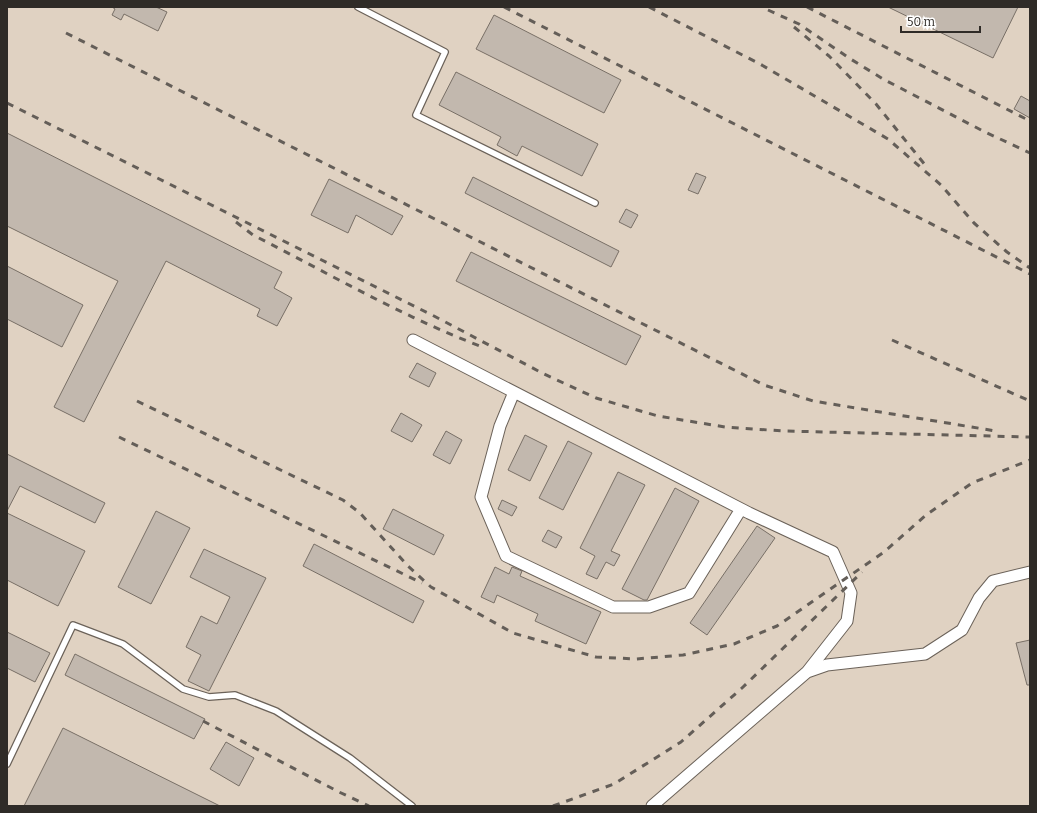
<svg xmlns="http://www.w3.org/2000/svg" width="1037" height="813" viewBox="0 0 1037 813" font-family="Bitter,serif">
	<rect width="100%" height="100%" fill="#eae0d5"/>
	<path fill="#e0d2c2" d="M7,7H1030V806H7Z"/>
	<path fill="#c2b8ae" stroke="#786f66" d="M112,7H156L167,12L158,31L124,14L121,20L112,15L115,9Z
		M888,7H1018L993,58Z
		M494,15L621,80L604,113L476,49Z
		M456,72L598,144L582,176L522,146L517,156L497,145L501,137L439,105Z
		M1021,96L1030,101V118L1014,109Z
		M7,133L282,272L274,288L292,298L277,326L257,316L260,309L166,261L84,422L54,407L118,281L7,226Z
		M696,173L706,177L698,194L688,190Z
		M473,177L619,251L611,267L465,193Z
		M329,179L403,216L392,235L356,215L348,233L311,215Z
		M626,209L638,215L631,228L619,222Z
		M471,252L641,336L626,365L456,281Z
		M7,266L83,305L62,347L7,319Z
		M417,363L436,373L429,387L409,377Z
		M401,413L422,425L412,442L391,431Z
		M446,431L462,440L450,464L433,455Z
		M525,435L547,446L530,481L508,470Z
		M568,441L592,453L563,510L539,498Z
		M7,454L105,503L95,523L20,486L7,511Z
		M618,472L645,485L611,551L620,555L614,566L606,562L597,579L586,574L595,556L580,548Z
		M675,488L699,501L647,600H644L622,589Z
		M502,500L517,507L512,516L498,509Z
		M393,509L444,535L434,555L383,529Z
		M156,511L190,528L151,604L118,587Z
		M7,513L85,551L58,606L7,580Z
		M757,526L775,538L707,635L690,623Z
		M548,530L562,537L556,548L542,541Z
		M314,544L424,601L413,623L303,566Z
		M204,549L266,578L209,691L188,681L201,655L186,647L201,616L217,624L230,597L190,577Z
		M495,567L509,574L512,567L522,571L520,576L601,612L586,644L535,621L538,614L497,595L494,603L481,597Z
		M7,632L50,653L35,682L7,668Z
		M1030,640V685H1027L1016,643Z
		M75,654L205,719L194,739L65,675Z
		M63,728L220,806H24Z
		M226,742L254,758L239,786L210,769Z"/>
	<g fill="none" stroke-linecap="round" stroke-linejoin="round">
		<defs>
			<path id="service" d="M358,7L445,52L416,115L595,203
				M7,764L73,625L123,644L183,689L209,697L235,695L276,711L350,758L412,806"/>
			<path id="minor" d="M413,340L749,513L833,552L851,593L847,621L807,672
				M514,392L500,426L481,497L506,556L613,607H649L689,593L741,509
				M652,806L807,672L827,665L925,654L962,630L979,598L993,581L1030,572"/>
		</defs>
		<use href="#service" stroke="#6b6259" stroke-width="8"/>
		<use href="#minor" stroke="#6b6259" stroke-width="13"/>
		<use href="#service" stroke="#fff" stroke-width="5.5"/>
		<use href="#minor" stroke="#fff" stroke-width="11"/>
		<path stroke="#645e58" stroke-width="3" stroke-dasharray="7 7" stroke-linecap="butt" d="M504,7L1030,274
			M649,7L760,64L888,139L941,185L974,223L1007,252L1030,268
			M807,7L1030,121
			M768,10L799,24L849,58L883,79L983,131L1030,153
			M794,27L829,56L876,104L926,166
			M66,33L764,385L813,401L996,431
			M7,103L434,316L544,374L596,398L658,416L725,427L783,431L1030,437
			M236,222L253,235C328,273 401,316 480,346
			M892,340L1030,401
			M137,401L343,500L360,513L408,566L431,587L513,633L596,657L636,659L683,655L734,644L777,626L884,552L926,515L972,483L1030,460
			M119,437L422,583
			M203,721L339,792L369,806
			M553,806L614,784L681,742L742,688L862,572"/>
	</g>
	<rect width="1037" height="813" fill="none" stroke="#2f2b27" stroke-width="16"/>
	<path d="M901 26v6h79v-6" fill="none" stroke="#2f2b27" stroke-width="2"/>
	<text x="907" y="26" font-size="12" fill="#2f2b27" stroke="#ffffff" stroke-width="3" paint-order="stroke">50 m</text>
</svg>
